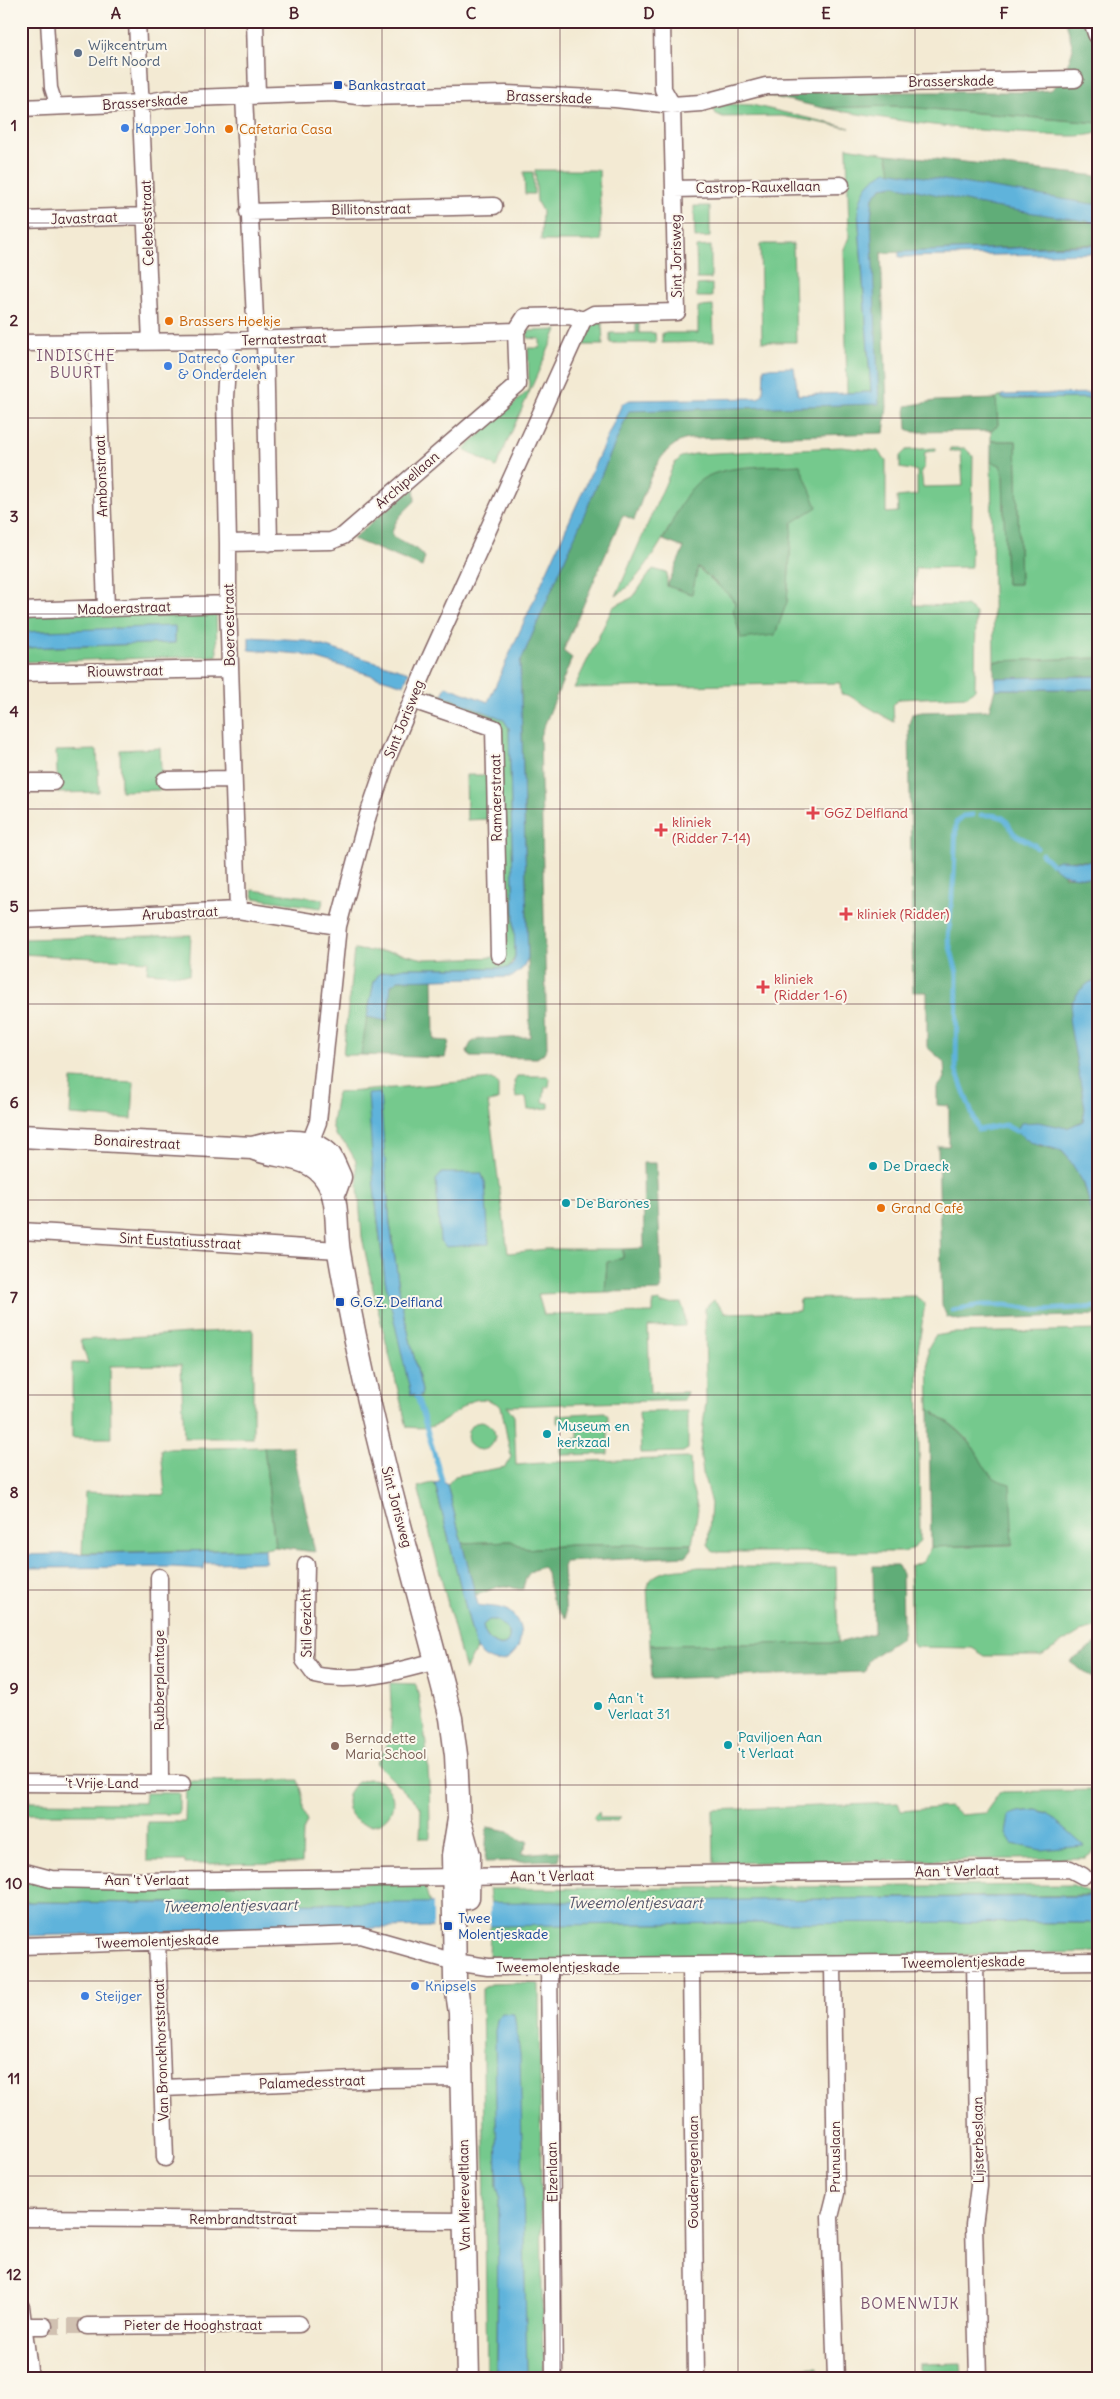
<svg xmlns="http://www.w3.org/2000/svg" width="1120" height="2399" viewBox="0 0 1120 2399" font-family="Delius,sans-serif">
	<rect width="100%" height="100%" fill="#fbf7ec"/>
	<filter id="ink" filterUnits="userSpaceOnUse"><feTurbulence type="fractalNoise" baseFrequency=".02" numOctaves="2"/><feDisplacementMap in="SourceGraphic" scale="10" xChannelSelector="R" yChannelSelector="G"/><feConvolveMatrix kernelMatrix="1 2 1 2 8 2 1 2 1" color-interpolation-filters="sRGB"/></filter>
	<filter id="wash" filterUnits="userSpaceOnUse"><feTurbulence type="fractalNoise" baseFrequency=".0096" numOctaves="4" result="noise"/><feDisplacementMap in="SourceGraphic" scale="20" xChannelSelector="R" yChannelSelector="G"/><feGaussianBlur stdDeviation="1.12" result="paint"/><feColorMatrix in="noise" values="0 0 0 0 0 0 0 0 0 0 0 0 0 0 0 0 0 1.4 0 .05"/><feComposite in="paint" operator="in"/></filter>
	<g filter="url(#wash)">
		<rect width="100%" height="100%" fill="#f3ead3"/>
		<path fill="#75c98d" stroke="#60745c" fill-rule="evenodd" d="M342,21H430L342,25Z
			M727,104L752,105L850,128L782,116L723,117L716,114L713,108Z
			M894,106L1099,123V132C1084,139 1051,135 1035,134C960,130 896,121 823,108Z
			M847,147L887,154L892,171L858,211L871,392L847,393L844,249L849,237Z
			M535,170H599L601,241H541L542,211L537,202Z
			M524,172H533L534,194H525Z
			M694,206H710V237L695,238Z
			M760,244H793L796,342H762Z
			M711,246V279H697L696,247Z
			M712,284V297H697V285Z
			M713,306L714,342L662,343V333H698V307Z
			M602,320L603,345H580C583,330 587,323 602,320Z
			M636,323H639V333H655L656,343H610V333H636Z
			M557,330L496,467L464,449L529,390L528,348H540V339L528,338L527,331Z
			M1002,395L1003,399L1099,398V658L994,661L991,462L1000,465L1003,473L1006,584H1020L1016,441H991V431L998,425L996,399Z
			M841,447L878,451L886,461V513L898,512L897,497L917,495V471L900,468V456L906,450L936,448V451L925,452L924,469L921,470L923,487L963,486L961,451H950V448H965L973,456L971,567L915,568L914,605L966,606L976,613L975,689L968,696L899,699L893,705L894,722L848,695L841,694L840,683L574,688L613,607L633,597L653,569L667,573V586L692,593L697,567L729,595L735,603L787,602L792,523L800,465L697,483C672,517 651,572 616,596L674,464L681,457L695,454Z
			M216,608L217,656L21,662V648L175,643V627L21,632V614Z
			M433,691L503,719L509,728L515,957L508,968H405L380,973L374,981L361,1055H343L354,950L395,952L424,959L504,957L500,728L430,699Z
			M160,748L162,790L121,791L120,750Z
			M97,750L99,792L58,793L56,751Z
			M466,775H488L489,819L467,820Z
			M252,890L324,899L321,908L254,898Z
			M191,935L189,975L147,972L148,961L21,954V939Z
			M517,1076H547L550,1079L549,1087H545L543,1102L549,1103V1108L528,1110L526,1097L516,1098L514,1081Z
			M72,1079L134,1082L132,1119L70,1115Z
			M492,1079L498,1084V1100L488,1102L508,1253L546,1249H623V1258L607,1263L605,1292L538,1294L544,1315L653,1313V1302L660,1301L661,1304L681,1303L684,1310L685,1326L648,1327L650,1393L687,1392L684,1400L507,1406L514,1416L516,1465L555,1462L690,1458L691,1484L698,1509L692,1544L570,1545L526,1549L511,1541L462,1543L447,1485L455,1476L505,1467L511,1457L501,1406C470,1387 462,1413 438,1424C428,1429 418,1428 407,1427L373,1289L362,1237L356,1161L346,1144L335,1135L332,1124L337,1093ZM379,1093L390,1224L401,1301L422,1391L421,1396H414L385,1280L379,1232L373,1171ZM481,1173L485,1182L488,1244Z
			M915,1296L925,1303L918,1351L920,1540L914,1548L904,1552H713L708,1544L711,1504L703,1473L700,1450L706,1402L705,1308L714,1300L726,1313L799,1311L800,1299Z
			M253,1329V1438H184L181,1365L110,1366L111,1438H72V1363H88L80,1340Z
			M1099,1330V1627L1080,1632L1041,1656H985L972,1648L915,1647L912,1642L910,1567L923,1562L931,1547L1012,1545L997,1482C984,1472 980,1457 971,1444C960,1429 943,1419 929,1409L928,1348L935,1336L952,1333Z
			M688,1411V1449L683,1452L641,1453L639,1412Z
			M605,1412L608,1416V1454L561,1455V1446H567L572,1439H578V1429L567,1426L566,1423H557V1415Z
			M467 1436a14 14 0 1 1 28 0a14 14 0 1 1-28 0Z
			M264,1447L275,1547L265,1549L82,1553L85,1492L165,1495L161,1449Z
			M432,1483L435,1484L476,1649L465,1671L418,1487Z
			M699,1567H836L838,1643L650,1645L647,1586C655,1567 681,1570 699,1567Z
			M489,1619L497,1620L509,1632C512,1655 485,1645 483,1625Z
			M390,1683L416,1684C428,1738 430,1783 430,1838H420L421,1808L376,1763C396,1740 391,1712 390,1683Z
			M347 1802a23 23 0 1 1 46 0a23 23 0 1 1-46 0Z
			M298,1780L303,1799V1811L307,1821L303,1831L302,1863L185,1864V1861H147V1822H185L186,1781Z
			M1099,1790C1099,1812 1107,1847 1085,1858L714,1863L713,1810L898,1803L901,1811L949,1807L961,1815L985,1813L1000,1792ZM1036,1810L1047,1813L1074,1838L1018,1812Z
			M29,1793V1802L144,1803L145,1793H179V1814H21V1793Z
			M599,1812L600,1818H621L618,1821H596L593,1818Z
			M21,1881L42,1884L424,1883L430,1904L21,1902Z
			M1073,1885L1096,1895L491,1904L489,1889Z
			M858,1922L1099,1923V1952L497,1964L489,1957L490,1925Z
			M517,1983L539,1984L543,2378H525L527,2371L516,2027L497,2020V2186L500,2198L498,2205L497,2378H487L482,1989L490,1984Z
			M961,2363L962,2378H919V2364Z
			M818,2367V2378H787V2368Z"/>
		<path fill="#60ad78" stroke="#556652" d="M1066,21H1090L1099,49V123L894,106L823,108L761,94L762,92H1031L1051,90L1062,80L1073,49Z
			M887,154L1099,176V244L881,253L887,407L884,433L687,439C654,448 646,492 634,520L623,515L563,651L572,658L540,736L547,1048L543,1054L537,1058L470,1057L467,1051L471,1043L478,1039L530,1037L520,663L629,410L871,404L868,253L873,197L882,187L894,185Z
			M996,399L998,425L991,431L914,432L907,429L906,406L935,401Z
			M991,441H1016L1020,584H1006L1003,473L1000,465L991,462Z
			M800,465L817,507L792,523L787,602L775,635L741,639L733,610L735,603L729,595L698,567L692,594L667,586L684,548L663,540C673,522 682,496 697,483C720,463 771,467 800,465Z
			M414,485L415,501C405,511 392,521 392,536L416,549L425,557L422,567L353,539Z
			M1099,658V676L994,678V661Z
			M995,689H1099V862L1072,860L1064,876L1088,877L1099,881V981L1090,982L1076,1051L1085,1108L1083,1121L1067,1128L1058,1127L1037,1145L1062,1151L1078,1170L1084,1184L1099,1237V1315L958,1320L947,1317L942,1305L938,1146H949V1106L937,1105V1088L945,1078L944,1062L927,1047V992H913L909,724L912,714L922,712L989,710Z
			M433,979L434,1040L449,1041L445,1058L361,1055L367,1017L387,1020L391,984L398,980Z
			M643,1163H656L662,1285L659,1291L605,1292L607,1262L623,1258V1249L644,1248Z
			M929,1409C943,1419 957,1428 968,1441C985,1460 982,1478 1010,1484L1013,1544L931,1547Z
			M292,1446L315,1552L275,1547L264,1447Z
			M511,1541L527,1549L570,1545L692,1544V1549L686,1556L565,1562L563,1567L566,1618C550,1606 550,1590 547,1572L542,1567C528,1571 526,1575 523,1589C516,1590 513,1587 507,1586C496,1585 486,1593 475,1595L462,1543Z
			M873,1566H898L902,1574L903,1629L901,1638L875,1655L868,1661L865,1672L652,1679L650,1645L838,1643L874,1633Z
			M1099,1641V1683L1070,1662Z
			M487,1827L509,1831L519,1840L528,1841L522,1854L559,1851V1860L485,1862Z"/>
		<path fill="#5fb3db" stroke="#546983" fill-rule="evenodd" d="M887,171L1099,205V223L987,206L894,185L882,187L873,197L871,219L879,404L629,411L520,663L528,958L522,969L512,977L398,980L391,985L387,1021L367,1017L374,981L380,973L405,968H508L513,963L515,957L509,728L503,719L442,695L446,686L488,702L622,404L630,400L758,398L763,394L764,368L794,367L798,395L871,392L858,211C863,189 866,181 887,171Z
			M1099,245V253L899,257V252Z
			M1099,393V398L1002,399V395Z
			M175,626V643L21,648V632Z
			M249,637L303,640L409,672L404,685L301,654L249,650Z
			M1099,676V689H995L994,678Z
			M1059,860L1099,862V881C1082,874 1061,881 1051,863Z
			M1099,981V1237L1084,1184L1069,1159L1062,1151L1030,1142L1016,1131L1021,1123L1038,1122L1067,1128L1083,1121L1085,1108L1069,1020L1072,1002L1080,990L1090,982Z
			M380,1093L390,1224L401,1301L422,1391L421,1395H411L385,1280L374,1188L368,1094Z
			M442,1173H481L485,1182L489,1244L446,1247L440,1241L436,1180Z
			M442,1480L447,1485L478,1605C487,1607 500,1606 508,1611C539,1632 507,1685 476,1649L435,1484ZM489,1620H497L509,1632C512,1655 485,1646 483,1625Z
			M265,1549L266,1562L205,1563L204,1569L173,1567L21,1568V1555Z
			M1036,1810L1047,1813L1084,1846L1041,1850L1012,1844L1006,1834L1009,1815L1018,1812Z
			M1099,1890V1923C739,1920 380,1927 21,1936V1902C375,1906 729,1900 1083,1896L1096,1895Z
			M502,2013L514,2014L520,2054L527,2371L525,2378H497L498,2205L500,2198L497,2186L495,2031L497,2020Z"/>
		<path fill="#f3ead3" d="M433,1901H490V1928H433Z"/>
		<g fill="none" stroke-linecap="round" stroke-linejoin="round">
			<path stroke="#5fb3db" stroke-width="5" d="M973,815L963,816L956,823L954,875L948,939L957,973L956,1070L978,1130L1005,1125L1016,1131
				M981,815C989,815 1002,814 1007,822C1011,827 1011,832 1016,835C1023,840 1031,841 1037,848
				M1042,854L1051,863
				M952,1310L982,1305H1007L1041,1310L1099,1307
				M417,1396L442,1480"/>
		</g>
	</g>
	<g filter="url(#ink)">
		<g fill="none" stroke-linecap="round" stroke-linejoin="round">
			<path stroke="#d1c1b1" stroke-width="16" stroke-dasharray="16 8" stroke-linecap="butt" d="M44,2326H87"/>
			<defs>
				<path id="pedestrian" d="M47,21L51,88L57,107"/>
				<path id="minor" d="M137,21L151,342
					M255,21L257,95
					M244,96L256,339
					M21,108L142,103L166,99L334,93L365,97L506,94L615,99L672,105L701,103L766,86L1075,79
					M675,189L841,185
					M248,212L494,206
					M21,220L147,216
					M516,331L525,317L570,316L583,320L594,314L677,312L672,105L663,89L662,21
					M265,339L269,543
					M229,340L225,397L228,543V604L238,910
					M21,343L216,341L516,331
					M97,343L106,608
					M228,543L331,541L343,536L518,385L516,331
					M21,611L228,604
					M21,673L230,669
					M412,700L494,728L499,955
					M165,780L233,779
					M21,782H53
					M21,920L238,910L338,926
					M306,1153L318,1122L338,926L368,815L388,757L430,658L583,320
					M21,1231L339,1250
					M306,1565L304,1660L315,1675C355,1684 398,1671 436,1661
					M159,1577L160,1783
					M21,1783L182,1784
					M21,1871L51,1879L142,1881L1070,1869L1083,1876
					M157,1941L165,2158
					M21,1946L360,1935L455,1962L488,1967L1099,1961
					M975,1962L979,2186L974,2225L978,2378
					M833,1965L836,2193L830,2217L836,2378
					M691,1966L696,2378
					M549,1967L554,2378
					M163,2088L381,2079L462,2078
					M21,2218L464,2221
					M21,2307L30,2378
					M24,2326H44
					M87,2326L299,2324"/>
				<path id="secondary" d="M1095,21L1099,33
					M21,1136L252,1148C274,1142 313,1135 330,1156C334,1162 337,1171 340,1177L335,1191
					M252,1148C277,1159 309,1153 326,1179C340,1200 335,1228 339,1252C344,1282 350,1312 356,1341C382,1468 419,1593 451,1718L456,1755L459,1819L453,1855L455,1979L460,2013L468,2378
					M461,1826L469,1855L468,1898"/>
			</defs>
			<use href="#pedestrian" stroke="#856666" stroke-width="15"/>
			<use href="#minor" stroke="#856666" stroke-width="19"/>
			<use href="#secondary" stroke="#856666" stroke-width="25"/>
			<use href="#pedestrian" stroke="#fff" stroke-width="12"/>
			<use href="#minor" stroke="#fff" stroke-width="16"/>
			<use href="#secondary" stroke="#fff" stroke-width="22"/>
		</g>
	</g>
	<path fill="none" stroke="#4a1f2b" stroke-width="1" stroke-opacity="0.55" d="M205,21V2378M382,21V2378M560,21V2378M738,21V2378M915,21V2378M21,223H1099M21,418H1099M21,614H1099M21,809H1099M21,1004H1099M21,1200H1099M21,1395H1099M21,1590H1099M21,1785H1099M21,1981H1099M21,2176H1099"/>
	<circle fill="#5c6f8a" stroke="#fbf7ec" stroke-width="2" cx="78" cy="53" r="5"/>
	<g fill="#1a4fb4" stroke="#fbf7ec" stroke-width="2">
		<rect x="333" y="80" width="10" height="10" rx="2.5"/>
		<rect x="335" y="1297" width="10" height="10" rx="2.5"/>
		<rect x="443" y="1921" width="10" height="10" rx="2.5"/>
	</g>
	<g fill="#3f7fe0" stroke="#fbf7ec" stroke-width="2">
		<circle cx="125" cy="128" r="5"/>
		<circle cx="168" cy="366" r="5"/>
		<circle cx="415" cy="1986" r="5"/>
		<circle cx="85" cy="1996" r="5"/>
	</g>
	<g fill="#e8710a" stroke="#fbf7ec" stroke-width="2">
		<circle cx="229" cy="129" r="5"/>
		<circle cx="169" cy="321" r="5"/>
		<circle cx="881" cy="1208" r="5"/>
	</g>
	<g fill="#e0444e" stroke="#fbf7ec" stroke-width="2">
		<path d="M810.5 805.5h5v5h5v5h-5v5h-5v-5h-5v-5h5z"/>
		<path d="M658.5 822.5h5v5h5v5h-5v5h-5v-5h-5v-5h5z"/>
		<path d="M843.5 906.5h5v5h5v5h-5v5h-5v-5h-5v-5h5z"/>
		<path d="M760.5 979.5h5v5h5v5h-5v5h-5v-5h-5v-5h5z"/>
	</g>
	<g fill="#0f9aa8" stroke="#fbf7ec" stroke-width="2">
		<circle cx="873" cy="1166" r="5"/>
		<circle cx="566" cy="1203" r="5"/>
		<circle cx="547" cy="1434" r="5"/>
		<circle cx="598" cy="1706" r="5"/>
		<circle cx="728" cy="1745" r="5"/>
	</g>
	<circle fill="#8d6e63" stroke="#fbf7ec" stroke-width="2" cx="335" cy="1746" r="5"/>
	<g text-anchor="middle" stroke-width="4" stroke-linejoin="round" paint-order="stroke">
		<g font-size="14" fill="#4e5e75" stroke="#fbf7ec" text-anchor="start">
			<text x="88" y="50">Wijkcentrum<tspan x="88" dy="16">Delft Noord</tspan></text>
		</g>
		<g font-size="14" fill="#4a1f2b" stroke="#fbf7ec">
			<text transform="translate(951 81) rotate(-1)" y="5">Brasserskade</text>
			<text transform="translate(549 97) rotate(2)" y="5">Brasserskade</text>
			<text transform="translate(145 102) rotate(-4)" y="5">Brasserskade</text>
			<text transform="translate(758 187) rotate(-1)" y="5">Castrop-Rauxellaan</text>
			<text transform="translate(371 209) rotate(-1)" y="5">Billitonstraat</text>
			<text transform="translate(84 218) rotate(-2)" y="5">Javastraat</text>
			<text transform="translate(147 223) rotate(-92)" y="5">Celebesstraat</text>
			<text transform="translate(676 256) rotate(-91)" y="5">Sint Jorisweg</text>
			<text transform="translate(284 339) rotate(-2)" y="5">Ternatestraat</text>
			<text transform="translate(101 476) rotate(-92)" y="5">Ambonstraat</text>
			<text transform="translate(407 480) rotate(-41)" y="5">Archipellaan</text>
			<text transform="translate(124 608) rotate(-2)" y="5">Madoerastraat</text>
			<text transform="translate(229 625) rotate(-91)" y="5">Boeroestraat</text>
			<text transform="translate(125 671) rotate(-1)" y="5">Riouwstraat</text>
			<text transform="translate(404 719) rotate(-68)" y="5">Sint Jorisweg</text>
			<text transform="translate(496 798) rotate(-91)" y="5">Ramaerstraat</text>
			<text transform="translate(180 913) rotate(-3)" y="5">Arubastraat</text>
			<text transform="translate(137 1142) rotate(3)" y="5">Bonairestraat</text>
			<text transform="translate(180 1241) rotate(3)" y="5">Sint Eustatiusstraat</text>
			<text transform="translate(397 1507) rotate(75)" y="5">Sint Jorisweg</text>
			<text transform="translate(306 1623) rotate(-91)" y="5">Stil Gezicht</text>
			<text transform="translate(159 1680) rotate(-90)" y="5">Rubberplantage</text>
			<text x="102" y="1788">'t Vrije Land</text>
			<text transform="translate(957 1871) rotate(-1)" y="5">Aan 't Verlaat</text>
			<text transform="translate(552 1876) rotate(-1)" y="5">Aan 't Verlaat</text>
			<text x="147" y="1885">Aan 't Verlaat</text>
			<text transform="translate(157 1941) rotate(-2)" y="5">Tweemolentjeskade</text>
			<text transform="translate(963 1962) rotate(-1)" y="5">Tweemolentjeskade</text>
			<text x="558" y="1972">Tweemolentjeskade</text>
			<text transform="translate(161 2050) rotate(-92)" y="5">Van Bronckhorststraat</text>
			<text transform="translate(312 2082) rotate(-2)" y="5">Palamedesstraat</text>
			<text transform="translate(978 2140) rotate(-91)" y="5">Lijsterbeslaan</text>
			<text transform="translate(835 2157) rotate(-90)" y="5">Prunuslaan</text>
			<text transform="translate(552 2172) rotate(-91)" y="5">Elzenlaan</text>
			<text transform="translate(693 2172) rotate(-90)" y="5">Goudenregenlaan</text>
			<text transform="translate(464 2195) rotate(-91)" y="5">Van Miereveltlaan</text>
			<text x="243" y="2224">Rembrandtstraat</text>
			<text x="193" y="2330">Pieter de Hooghstraat</text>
		</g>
		<g font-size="14" fill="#164399" stroke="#fbf7ec" text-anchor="start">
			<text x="348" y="90">Bankastraat</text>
			<text x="350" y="1307">G.G.Z. Delfland</text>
			<text x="458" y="1923">Twee<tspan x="458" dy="16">Molentjeskade</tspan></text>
		</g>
		<g font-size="14" fill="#366cbe" stroke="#fbf7ec" text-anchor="start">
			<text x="135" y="133">Kapper John</text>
			<text x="178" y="363">Datreco Computer<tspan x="178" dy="16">&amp; Onderdelen</tspan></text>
			<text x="425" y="1991">Knipsels</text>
			<text x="95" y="2001">Steijger</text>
		</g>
		<g font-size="14" fill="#c56008" stroke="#fbf7ec" text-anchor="start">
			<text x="239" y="134">Cafetaria Casa</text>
			<text x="179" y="326">Brassers Hoekje</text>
			<text x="891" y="1213">Grand Café</text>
		</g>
		<g font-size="14" fill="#be3a42" stroke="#fbf7ec" text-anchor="start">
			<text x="824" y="818">GGZ Delfland</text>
			<text x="672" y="827">kliniek<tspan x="672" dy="16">(Ridder 7-14)</tspan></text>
			<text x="857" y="919">kliniek (Ridder)</text>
			<text x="774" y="984">kliniek<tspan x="774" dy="16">(Ridder 1-6)</tspan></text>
		</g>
		<g font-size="14" fill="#0d838f" stroke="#fbf7ec" text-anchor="start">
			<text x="883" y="1171">De Draeck</text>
			<text x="576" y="1208">De Barones</text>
			<text x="557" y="1431">Museum en<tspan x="557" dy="16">kerkzaal</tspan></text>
			<text x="608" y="1703">Aan 't<tspan x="608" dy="16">Verlaat 31</tspan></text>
			<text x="738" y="1742">Paviljoen Aan<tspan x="738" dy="16">'t Verlaat</tspan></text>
		</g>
		<g font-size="14" fill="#785e54" stroke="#fbf7ec" text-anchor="start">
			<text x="345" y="1743">Bernadette<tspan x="345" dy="16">Maria School</tspan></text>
		</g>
		<g font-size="15" letter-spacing="1" fill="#79516d" stroke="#fbf7ec">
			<text x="76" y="361">INDISCHE<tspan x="76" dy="17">BUURT</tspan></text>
			<text x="910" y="2309">BOMENWIJK</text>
		</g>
		<g font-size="15" font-style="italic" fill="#515369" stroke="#fbf7ec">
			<text x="635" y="1908">Tweemolentjesvaart</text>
			<text transform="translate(230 1906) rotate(-1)" y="5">Tweemolentjesvaart</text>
		</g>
	</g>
	<rect width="1120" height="2399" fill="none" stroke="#fbf7ec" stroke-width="55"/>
	<rect x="28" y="28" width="1064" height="2344" fill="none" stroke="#4a1f2b" stroke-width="2"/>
	<g font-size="16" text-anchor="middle" font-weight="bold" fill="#4a1f2b">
		<text x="116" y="19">A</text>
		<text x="294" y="19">B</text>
		<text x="471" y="19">C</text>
		<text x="649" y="19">D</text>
		<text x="826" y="19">E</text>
		<text x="1004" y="19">F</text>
		<text x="14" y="131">1</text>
		<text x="14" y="326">2</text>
		<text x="14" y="522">3</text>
		<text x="14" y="717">4</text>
		<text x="14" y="912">5</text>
		<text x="14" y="1108">6</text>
		<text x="14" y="1303">7</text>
		<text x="14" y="1498">8</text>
		<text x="14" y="1694">9</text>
		<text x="14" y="1889">10</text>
		<text x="14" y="2084">11</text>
		<text x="14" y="2280">12</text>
	</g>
</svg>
